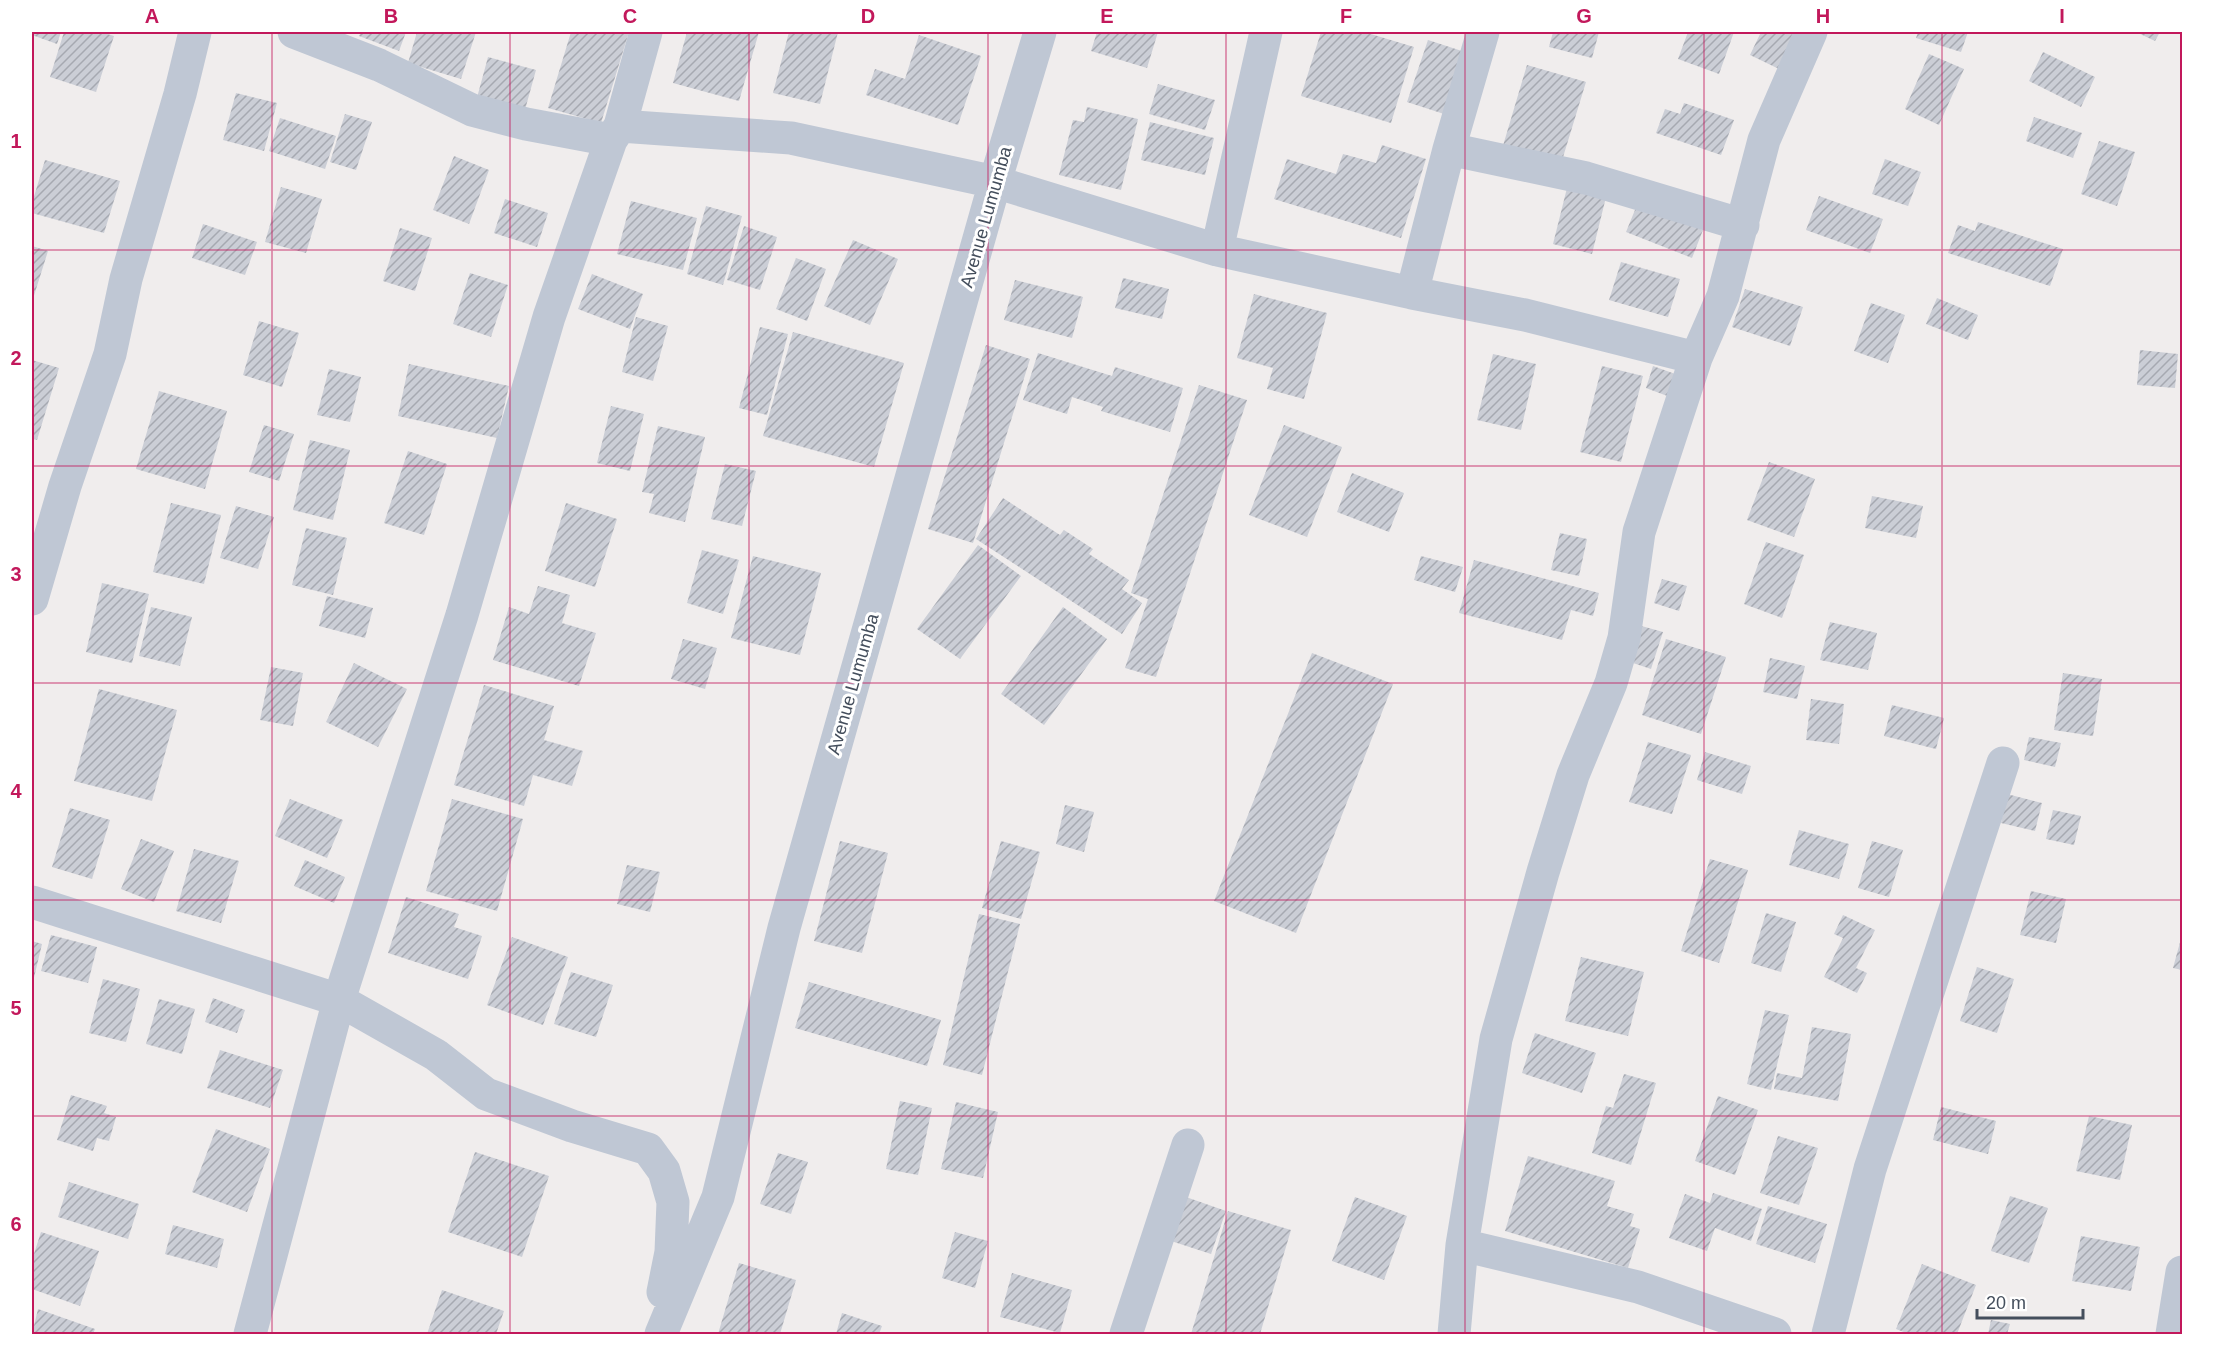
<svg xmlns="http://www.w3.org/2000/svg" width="2214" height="1366" viewBox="0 0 2214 1366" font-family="Helvetica,sans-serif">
	<defs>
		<pattern id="building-hatch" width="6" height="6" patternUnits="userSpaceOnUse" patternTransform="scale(1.5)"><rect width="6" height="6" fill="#cbced6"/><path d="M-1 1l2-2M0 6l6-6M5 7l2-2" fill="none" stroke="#a6a9b1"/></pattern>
	</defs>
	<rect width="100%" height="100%" fill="#f0eded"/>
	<path fill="url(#building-hatch)" d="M32,32H61L57,44L32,35Z
		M64,32H101L114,36L96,92L50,77Z
		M361,32H406L399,51L359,36Z
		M417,32H476L461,79L408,63Z
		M571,32H629L601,123L548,108Z
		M687,32H759L739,101L673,83Z
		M789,32H838L820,104L773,93Z
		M1097,32H1158L1147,68L1091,51Z
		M1321,32H1364L1414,47L1391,123L1301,96Z
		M1553,32H1599L1592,58L1549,47Z
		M1688,32H1734L1719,74L1678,59Z
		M1761,32H1798L1779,69L1750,55Z
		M1918,32H1968L1961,52L1916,38Z
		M2136,32H2160L2155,41Z
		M919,35L981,56L958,125L866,95L875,69L905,79Z
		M1428,40L1465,52L1444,114L1407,102Z
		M2043,52L2095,77L2081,107L2029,81Z
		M1929,54L1964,69L1939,125L1905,109Z
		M488,57L536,70L523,117L475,105Z
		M1527,65L1586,82L1560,167L1502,149Z
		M1158,84L1215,100L1205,130L1149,114Z
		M236,93L277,103L264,151L223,140Z
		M1684,103L1734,120L1721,155L1656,133L1665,109L1680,114Z
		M1087,107L1138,119L1121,190L1059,175L1073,120L1084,122Z
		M345,114L372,122L356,170L330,162Z
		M2034,117L2082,133L2073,158L2026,141Z
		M280,118L336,136L325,169L269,151Z
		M1150,122L1214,138L1205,175L1141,160Z
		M2099,141L2135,152L2117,206L2081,194Z
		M1382,145L1426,159L1401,238L1274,199L1287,159L1336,174L1343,154L1376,163Z
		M454,156L489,170L469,224L433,210Z
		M1885,159L1921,172L1908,206L1872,194Z
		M45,160L120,181L104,233L32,213V203Z
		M1568,184L1607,193L1592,254L1553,244Z
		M281,187L322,199L306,253L265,242Z
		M1819,196L1883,219L1870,253L1806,230Z
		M505,199L548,213L537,247L494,233Z
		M631,201L697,218L683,270L617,254Z
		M1637,205L1703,230L1692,258L1626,232Z
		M706,206L742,216L723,285L687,274Z
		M1978,222L2063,249L2050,286L1948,253L1958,225L1975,231Z
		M203,224L257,242L245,275L192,258Z
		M744,226L777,237L760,290L727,280Z
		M400,228L432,238L415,291L383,281Z
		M853,240L898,259L870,325L824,306Z
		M32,246L48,251L32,302Z
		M796,258L826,269L807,321L776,309Z
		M1621,262L1680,279L1668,317L1609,300Z
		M470,273L508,285L491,337L453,324Z
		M592,274L643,294L630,329L578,309Z
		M1123,278L1169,289L1162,319L1115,308Z
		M1015,280L1083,297L1072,338L1004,320Z
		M1745,289L1803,307L1790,346L1732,327Z
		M1254,294L1327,313L1304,399L1267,389L1273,368L1237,358Z
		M1937,298L1978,315L1968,340L1926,324Z
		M1871,303L1905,315L1888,363L1854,351Z
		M636,317L668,326L653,381L622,372Z
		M259,321L299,333L282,387L243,375Z
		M760,327L788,334L767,415L739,408Z
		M793,332L904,363L874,467L763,436Z
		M986,345L1030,359L973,543L928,529Z
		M2140,350L2178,354L2175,388L2137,385Z
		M1038,353L1112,376L1115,367L1183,388L1170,432L1101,411L1103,407L1072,397L1067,414L1023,400Z
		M1493,354L1536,364L1521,430L1477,420Z
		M32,360L59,368L37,440L32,439Z
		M409,364L509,386L497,438L398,416Z
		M1602,366L1643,376L1621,462L1580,452Z
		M1653,366L1678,375L1670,397L1646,388Z
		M329,369L361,377L350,422L317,415Z
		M1199,385L1247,400L1156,677L1125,668L1148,599L1131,593Z
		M159,391L227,411L205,489L136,469Z
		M611,406L644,414L630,471L597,463Z
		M264,425L294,434L279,481L249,472Z
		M1284,425L1342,447L1307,537L1249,515Z
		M658,426L705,437L685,522L649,513L654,494L642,492Z
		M310,440L350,450L333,520L293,510Z
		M408,451L447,464L424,535L384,523Z
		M1769,462L1815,479L1794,537L1747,520Z
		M725,464L756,471L742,526L711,519Z
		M1352,473L1404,493L1389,532L1337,512Z
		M1872,496L1923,506L1916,538L1865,528Z
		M1003,498L1060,535L1064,530L1093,549L1089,554L1129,580L1122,589L1142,603L1122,634L976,539Z
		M171,503L221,515L204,584L153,572Z
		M566,503L617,519L595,587L545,571Z
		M236,506L274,517L258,569L220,558Z
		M306,528L347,538L333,595L292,585Z
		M1560,533L1587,539L1579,576L1551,570Z
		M1766,542L1804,555L1782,618L1744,604Z
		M978,545L1021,576L960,659L917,629Z
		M702,550L739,560L723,614L687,603Z
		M753,556L821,573L800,655L731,638Z
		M1421,556L1463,567L1455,592L1414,580Z
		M1474,560L1599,593L1593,616L1571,610L1562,640L1459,613Z
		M1662,579L1687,586L1679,611L1654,603Z
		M102,583L149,594L132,663L86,652Z
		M538,586L570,595L562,623L596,633L579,686L493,660L509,607L529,614Z
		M327,596L373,608L365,638L319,626Z
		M151,607L192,617L180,666L139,656Z
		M1063,607L1107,639L1044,725L1001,694Z
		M1830,622L1877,633L1868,670L1820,660Z
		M1638,625L1663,632L1651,669L1627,661Z
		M683,639L717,648L705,689L671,679Z
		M1666,639L1726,657L1701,734L1642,715Z
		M1312,653L1393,684L1296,933L1214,901Z
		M1770,658L1805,666L1797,699L1763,692Z
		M354,663L407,689L378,747L326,722Z
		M271,667L303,673L293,726L260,720Z
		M2063,673L2102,679L2093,736L2054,730Z
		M484,685L554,706L544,740L583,751L572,786L533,775L524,806L454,785Z
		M99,689L177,710L152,801L74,781Z
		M1811,699L1844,704L1839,744L1806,740Z
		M1892,705L1944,718L1936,749L1884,736Z
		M2029,737L2061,743L2055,767L2024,760Z
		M1648,742L1691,755L1672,814L1629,802Z
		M1705,752L1751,766L1742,794L1697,780Z
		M2007,794L2042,803L2035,831L2001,823Z
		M290,799L343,820L327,858L275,836Z
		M452,799L523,819L497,911L426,891Z
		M1065,805L1094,812L1084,852L1056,844Z
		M70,808L110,820L92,879L52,867Z
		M2053,810L2081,816L2074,845L2046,839Z
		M1799,830L1849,844L1839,879L1789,865Z
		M141,839L174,851L154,902L121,889Z
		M840,841L888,853L862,953L814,941Z
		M1001,841L1040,852L1021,919L982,908Z
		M1872,841L1903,850L1889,897L1858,888Z
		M194,849L239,861L221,923L176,911Z
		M1710,859L1748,870L1719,963L1681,951Z
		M305,860L345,877L334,903L294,886Z
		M627,865L660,872L650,912L617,904Z
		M2031,891L2066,899L2056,943L2020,935Z
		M406,897L459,914L454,927L482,936L468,979L388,953Z
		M1766,913L1796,922L1781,972L1751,963Z
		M979,914L1020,924L982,1075L943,1065Z
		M1843,915L1875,930L1856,968L1867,973L1857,993L1824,977L1843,938L1834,934Z
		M51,935L97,947L88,983L41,971Z
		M2182,935V970L2173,968Z
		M512,937L568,957L543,1025L487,1005Z
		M32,941L42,944L32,986Z
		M1581,957L1644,972L1628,1036L1565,1021Z
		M1977,967L2014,979L1997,1033L1960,1021Z
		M571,972L613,985L596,1037L554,1024Z
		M103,979L140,989L126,1042L89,1033Z
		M809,982L941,1020L927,1066L795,1028Z
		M213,998L245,1010L237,1033L205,1022Z
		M159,999L195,1009L182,1054L146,1044Z
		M1765,1010L1789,1015L1771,1090L1747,1084Z
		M1812,1027L1851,1034L1838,1101L1774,1089L1777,1073L1802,1078Z
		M1535,1033L1596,1053L1582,1093L1522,1073Z
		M220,1050L283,1070L270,1108L207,1088Z
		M1624,1074L1656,1083L1631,1165L1592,1153L1606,1106L1613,1108Z
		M71,1095L107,1106L104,1113L116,1117L109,1141L97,1138L93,1151L57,1140Z
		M1718,1096L1758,1110L1735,1175L1695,1161Z
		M900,1101L932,1108L918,1175L886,1169Z
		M956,1102L998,1112L983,1178L941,1169Z
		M1941,1107L1996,1121L1988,1154L1933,1140Z
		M2089,1116L2132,1125L2120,1180L2076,1171Z
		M216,1129L270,1149L247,1212L192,1192Z
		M1778,1136L1818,1148L1799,1205L1760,1193Z
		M475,1152L549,1176L522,1257L448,1232Z
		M778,1153L808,1162L791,1214L760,1204Z
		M1528,1156L1615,1181L1607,1206L1634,1214L1630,1226L1640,1229L1628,1268L1505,1231Z
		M69,1182L139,1204L128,1239L58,1217Z
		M1713,1193L1762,1209L1751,1241L1715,1228L1707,1251L1669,1238L1685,1194L1710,1203Z
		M2010,1196L2048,1208L2029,1263L1991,1251Z
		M1186,1197L1226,1211L1211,1254L1171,1241Z
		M1355,1197L1407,1216L1384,1280L1332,1261Z
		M1768,1206L1827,1224L1815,1263L1756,1244Z
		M1228,1211L1291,1230L1260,1334H1191Z
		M173,1225L224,1239L217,1268L165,1254Z
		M41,1232L99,1251L80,1306L32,1289V1260Z
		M955,1232L988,1241L975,1288L942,1278Z
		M2081,1236L2140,1247L2131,1291L2072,1281Z
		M739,1263L796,1280L780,1334H718Z
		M1922,1264L1976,1285L1957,1334H1909L1896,1329Z
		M1012,1273L1072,1290L1060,1333L1000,1317Z
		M442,1290L504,1311L496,1334H427Z
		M38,1309L95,1329L93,1334H32Z
		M842,1313L882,1326L879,1334H836Z
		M1991,1320L2010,1324L2007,1334H1988Z"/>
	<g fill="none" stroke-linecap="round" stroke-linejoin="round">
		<path stroke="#bfc7d4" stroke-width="33" d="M294,32L379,65L472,110L526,124L611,140
			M620,126L791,138L995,182L1217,250L1412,293L1525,315L1696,358
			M1449,149L1586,178L1743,225
			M1217,250L1266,32
			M1412,293L1449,149L1483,32
			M32,599L65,486L110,354L126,279L180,94L195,32
			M32,902L339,1000L436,1055L486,1094L572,1126L648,1149L664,1171L673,1202L671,1252L663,1292
			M1462,1245L1638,1287L1775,1334
			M250,1334L339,1000L462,615L549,317L611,140L620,126L646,32
			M661,1334L718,1197L784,928L995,182L1040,32
			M1126,1334L1188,1145
			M1454,1334L1462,1245L1496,1039L1543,872L1573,775L1611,683L1624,638L1639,532L1696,358L1723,296L1764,140L1811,32
			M1828,1334L1870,1169L2003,763
			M2172,1334L2182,1272"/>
	</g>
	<path fill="none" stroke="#c2185b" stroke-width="1.5" stroke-opacity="0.55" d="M272,32V1334M510,32V1334M749,32V1334M988,32V1334M1226,32V1334M1465,32V1334M1704,32V1334M1942,32V1334M32,250H2182M32,466H2182M32,683H2182M32,900H2182M32,1116H2182"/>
	<g text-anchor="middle" stroke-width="6" stroke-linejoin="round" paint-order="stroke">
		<g font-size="18" fill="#444e5c" stroke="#fff">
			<text transform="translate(986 217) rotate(-74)" y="6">Avenue Lumumba</text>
			<text transform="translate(853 684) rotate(-74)" y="6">Avenue Lumumba</text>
		</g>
	</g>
	<rect width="2214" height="1366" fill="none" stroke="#ffffff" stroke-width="66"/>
	<path d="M1977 1309v9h106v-9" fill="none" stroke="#444e5c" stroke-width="3"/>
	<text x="1986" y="1309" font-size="18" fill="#444e5c" stroke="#ffffff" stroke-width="4.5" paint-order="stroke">20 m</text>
	<rect x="33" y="33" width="2148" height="1300" fill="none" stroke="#c2185b" stroke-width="2"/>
	<g font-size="20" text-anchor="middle" font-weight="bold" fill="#c2185b">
		<text x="152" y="23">A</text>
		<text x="391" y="23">B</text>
		<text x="630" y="23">C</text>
		<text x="868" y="23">D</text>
		<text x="1107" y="23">E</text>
		<text x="1346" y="23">F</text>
		<text x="1584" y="23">G</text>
		<text x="1823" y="23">H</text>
		<text x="2062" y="23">I</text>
		<text x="16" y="148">1</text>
		<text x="16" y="365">2</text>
		<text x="16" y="581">3</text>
		<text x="16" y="798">4</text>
		<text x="16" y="1015">5</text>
		<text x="16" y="1231">6</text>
	</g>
</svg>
